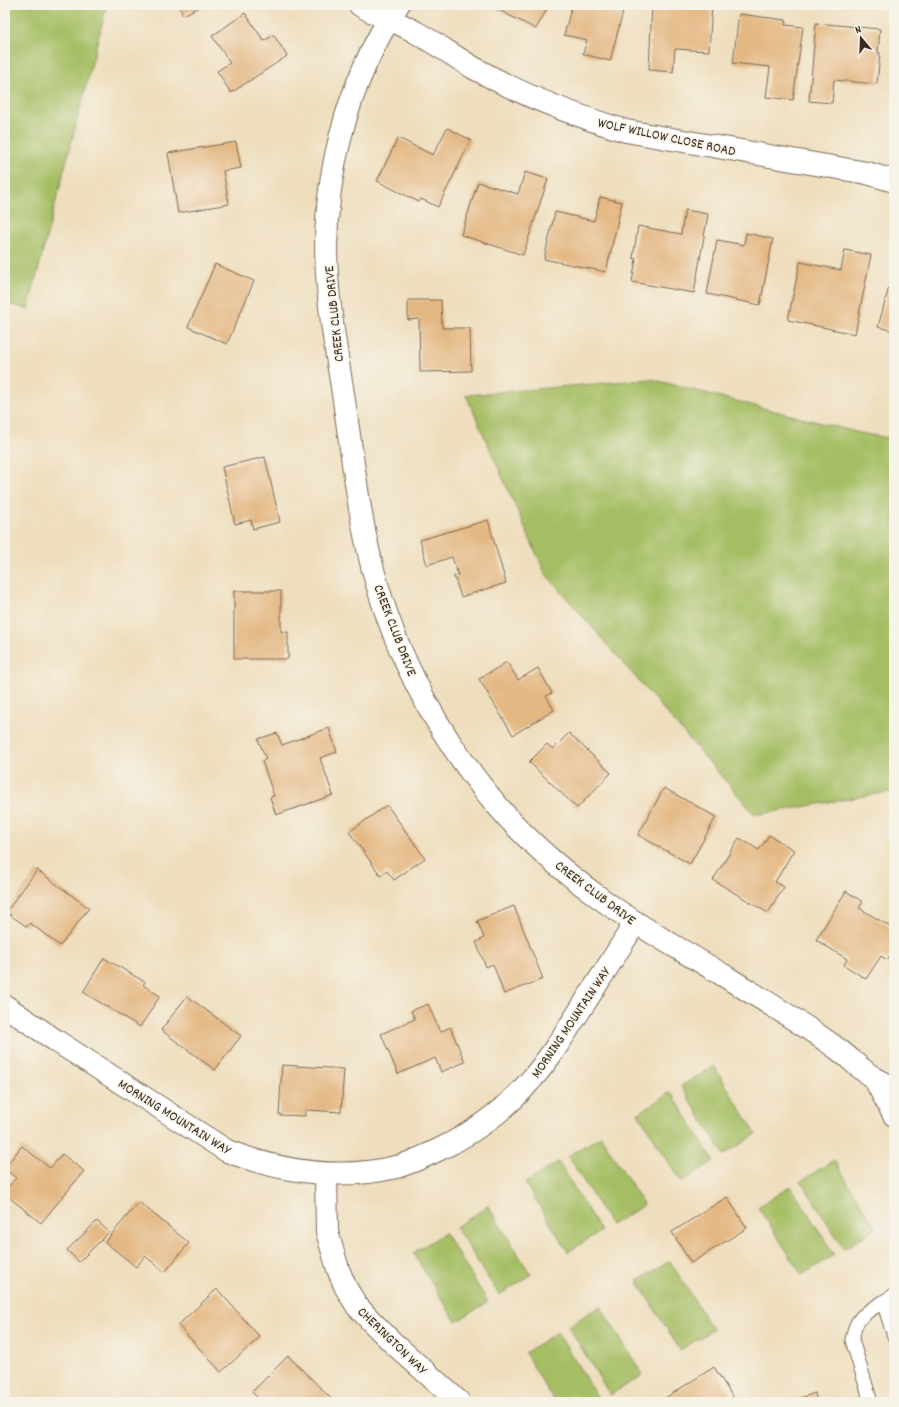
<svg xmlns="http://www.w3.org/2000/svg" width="899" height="1407" viewBox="0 0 899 1407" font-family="Dekko,sans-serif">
	<rect width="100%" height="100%" fill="#f7f3e8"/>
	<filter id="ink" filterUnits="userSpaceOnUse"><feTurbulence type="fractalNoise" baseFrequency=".025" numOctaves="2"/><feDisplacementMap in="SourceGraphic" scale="8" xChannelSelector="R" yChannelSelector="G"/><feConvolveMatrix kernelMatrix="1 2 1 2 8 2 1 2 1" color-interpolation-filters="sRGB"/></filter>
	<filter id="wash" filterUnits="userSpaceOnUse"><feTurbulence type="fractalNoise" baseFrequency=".012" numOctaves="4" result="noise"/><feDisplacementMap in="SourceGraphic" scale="16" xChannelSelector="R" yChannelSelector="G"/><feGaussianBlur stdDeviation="0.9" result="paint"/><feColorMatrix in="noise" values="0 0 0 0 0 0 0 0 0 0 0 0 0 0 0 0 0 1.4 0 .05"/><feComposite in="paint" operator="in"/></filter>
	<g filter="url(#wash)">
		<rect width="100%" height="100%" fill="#eedebd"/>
		<path fill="#a5be64" stroke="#707441" d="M5,5H107L28,309L5,303Z
			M651,379L860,433L894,439V791L755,815L545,573L466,395Z
			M714,1066L756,1134L724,1155L681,1086Z
			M671,1092L714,1161L681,1182L638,1113Z
			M601,1136L644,1205L611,1225L568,1156Z
			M834,1160L876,1229L844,1249L801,1181Z
			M558,1162L601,1231L568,1252L525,1183Z
			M791,1186L834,1255L802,1275L758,1207Z
			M488,1206L531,1275L499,1295L456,1227Z
			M445,1233L488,1302L456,1322L413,1253Z
			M670,1261L713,1330L680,1350L637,1281Z
			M600,1306L643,1375L610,1395L568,1326Z
			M557,1332L600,1401L599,1402H555L525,1353Z"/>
		<g id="blocks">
			<path fill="#e4b883" d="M179,5H204L183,15Z
				M489,5H549L536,29Z
				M572,5H611L624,8L610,61L583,54L587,40L564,35Z
				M652,5L691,6V5H712L709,51L675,49L673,72L649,70Z
				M245,13L264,41L274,35L287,56L231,93L217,71L230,63L212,36Z
				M739,14L786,20L785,25L803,27L793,100L766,97L770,67L733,63Z
				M816,23L880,29L878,53H880L877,84L834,80L832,103L809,101Z
				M447,128L471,140L438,207L421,199L419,202L377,181L398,138L433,155Z
				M236,142L241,168L223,171L229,204L178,213L168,153Z
				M525,172L548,179L523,255L461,235L478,182L518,194Z
				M600,197L622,202L606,272L544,259L555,212L594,221Z
				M685,210L708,214L694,293L632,282L636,259L633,258L638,226L681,234Z
				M746,233L773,239L760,305L707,294L717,240L744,245Z
				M845,250L871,255L855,334L788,320L800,262L841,270Z
				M215,264L254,281L227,344L188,327Z
				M892,276L894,277V331L878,327Z
				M408,300H441L442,328H470L471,371L420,372L419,319L408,320Z
				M265,457L280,522L253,529L251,520L235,524L222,467Z
				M488,520L506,583L461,597L454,576L458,575L452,557L427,565L420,540Z
				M234,591H281V632H288V659H234Z
				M507,662L518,680L538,668L552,693L546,696L554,710L513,735L479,679Z
				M329,728L337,752L320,758L333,795L276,815L270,797L274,796L262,761L266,759L258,739L277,733L282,745Z
				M569,733L611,773L577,808L529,762L547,744L553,749Z
				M664,788L716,817L690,864L638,835Z
				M387,805L425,858L394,880L387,871L381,876L349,832Z
				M769,835L794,850L775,882L784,887L768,913L713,880L739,838L759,850Z
				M37,870L89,908L60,946L30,923L27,927L6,912Z
				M846,891L863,902L859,908L894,929V949L887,960L881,956L866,979L844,965L847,959L816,940Z
				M514,906L543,979L504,994L493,964L486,967L476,942L484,938L477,921Z
				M104,958L145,982L143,985L160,996L140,1027L83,992Z
				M187,996L241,1036L215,1070L161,1030Z
				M428,1004L440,1032L450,1027L465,1062L441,1072L435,1058L398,1074L381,1034L415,1019L411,1011Z
				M282,1065L344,1069L341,1112L305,1110V1116L279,1115Z
				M22,1146L50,1168L62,1154L84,1171L41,1223L5,1194V1190L16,1178L5,1169V1167Z
				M727,1197L747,1228L691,1263L672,1232Z
				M139,1202L189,1243L165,1272L145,1256L136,1267L105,1242Z
				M97,1221L109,1232L79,1262L67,1250Z
				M217,1289L260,1337L221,1372L178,1325Z
				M288,1356L334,1401L333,1402H262L252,1392Z
				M714,1367L734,1399L729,1402H659Z
				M815,1393L817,1402H788Z
				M835,1398L836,1402H823Z"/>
		</g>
	</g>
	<g filter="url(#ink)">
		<use href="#blocks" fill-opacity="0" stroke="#7a6956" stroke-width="1"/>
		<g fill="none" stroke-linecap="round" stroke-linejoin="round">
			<defs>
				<path id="lane" d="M883,1302L894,1295
					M871,1402L852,1340C855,1317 865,1313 883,1302L894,1336"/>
				<path id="street" d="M360,5C378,16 399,22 417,33C437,44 455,57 474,68C522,95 573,115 626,131L867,173L894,181
					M398,5C347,82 321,182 327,274C329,310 335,345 341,381C351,443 357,506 372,566C396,660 444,747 509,819C536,848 568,875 600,898C641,929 688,953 731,980C768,1003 804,1024 839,1050C851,1059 862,1071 876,1079C881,1082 888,1085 894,1087
					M5,1006L58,1042L227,1151C282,1172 338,1181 396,1167C415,1162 434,1152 452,1143C481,1127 508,1107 530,1081C550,1059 565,1033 582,1007C600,979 618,951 635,923
					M874,1078L894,1115
					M326,1174L327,1232L338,1269L346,1288L357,1306L370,1320L392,1342L459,1402"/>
			</defs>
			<use href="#lane" stroke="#7a6956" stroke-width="15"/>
			<use href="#street" stroke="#7a6956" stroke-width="24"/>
			<use href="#lane" stroke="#fff" stroke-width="13"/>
			<use href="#street" stroke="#fff" stroke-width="22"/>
		</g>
	</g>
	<g text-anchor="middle" stroke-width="3" stroke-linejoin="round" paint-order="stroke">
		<g font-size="14" fill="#3b2a1e" stroke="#f7f3e8">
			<text transform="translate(667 136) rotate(12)" y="5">WOLF WILLOW CLOSE ROAD</text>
			<text transform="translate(333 314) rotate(-96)" y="5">CREEK CLUB DRIVE</text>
			<text transform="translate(396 630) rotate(69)" y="5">CREEK CLUB DRIVE</text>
			<text transform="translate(596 892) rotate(37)" y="5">CREEK CLUB DRIVE</text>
			<text transform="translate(570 1022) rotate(-56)" y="5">MORNING MOUNTAIN WAY</text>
			<text transform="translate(175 1116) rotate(32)" y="5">MORNING MOUNTAIN WAY</text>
			<text transform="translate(393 1340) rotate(44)" y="5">CHERINGTON WAY</text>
		</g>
	</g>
	<rect width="899" height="1407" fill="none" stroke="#f7f3e8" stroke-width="20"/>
	<g transform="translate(861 38) rotate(341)" stroke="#f7f3e8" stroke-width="3" paint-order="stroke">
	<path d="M0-3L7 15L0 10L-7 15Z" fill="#3b2a1e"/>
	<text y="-6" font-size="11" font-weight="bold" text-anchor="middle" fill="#3b2a1e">N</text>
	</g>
</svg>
